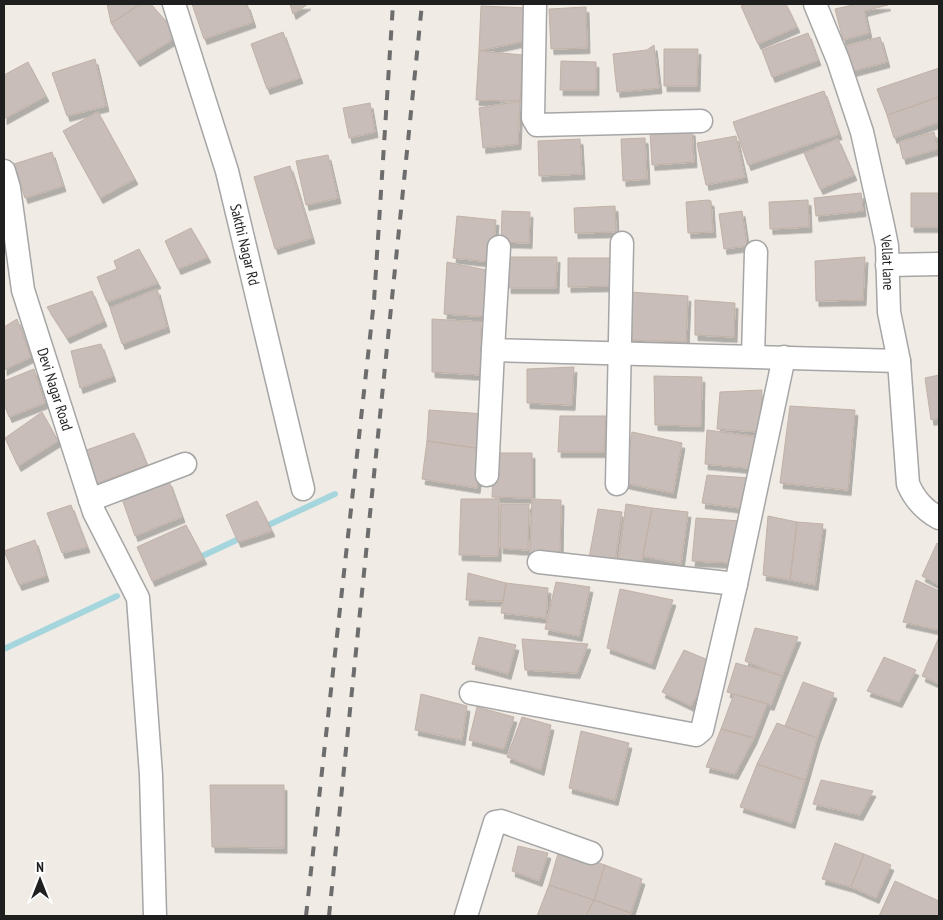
<svg xmlns="http://www.w3.org/2000/svg" width="943" height="920" viewBox="0 0 943 920" font-family="'PT Sans Narrow',sans-serif">
	<defs>
		<filter id="shadow"><feDropShadow dx="3" dy="5.5" stdDeviation="0" flood-color="#0004"/></filter>
	</defs>
	<rect width="100%" height="100%" fill="#f0ebe5"/>
	<g fill="none" stroke-linecap="round" stroke-linejoin="round">
		<path stroke="#a6d6dd" stroke-width="6" d="M262,528L335,494
			M196,559L243,537
			M4,649L117,596"/>
	</g>
	<path fill="#c8bdb8" stroke="#c2b1a7" filter="url(#shadow)" d="M107,4H141L111,23Z
		M141,4H151L179,36L137,61L111,23Z
		M192,4H247L253,22L204,39Z
		M290,4H308L293,14Z
		M747,4H786L797,27L758,44L741,6Z
		M857,4H887L888,5L864,11L869,33L843,40L835,9Z
		M481,6L528,8L524,41L479,51Z
		M586,7L587,48L551,49L549,9Z
		M283,32L300,78L267,89L251,44Z
		M808,33L818,60L772,77L762,50Z
		M880,37L887,62L853,71L846,46Z
		M654,45L659,88L617,92L613,54L647,50Z
		M664,49H698L697,86H664Z
		M479,51L523,55L520,101L476,100Z
		M95,59L106,106L67,116L52,73Z
		M561,61L596,62V90H560Z
		M28,62L46,96L4,119V75Z
		M939,68V97L887,115L877,89Z
		M824,91L839,134L748,165L733,122Z
		M939,97V122L894,138L887,115Z
		M520,101L518,144L483,148L479,108Z
		M370,103L375,132L349,138L343,108Z
		M98,112L135,179L100,198L63,131Z
		M692,130L694,162L652,165L650,132Z
		M934,132L938,149L903,159L899,142Z
		M736,136L745,177L706,185L697,143Z
		M645,138L647,179L623,181L621,139Z
		M580,139L582,174L539,176L538,141Z
		M838,139L854,175L820,189L804,153Z
		M52,152L63,186L25,198L14,164Z
		M328,155L338,198L306,205L296,161Z
		M290,166L312,238L275,249L254,177Z
		M861,193L863,211L816,216L814,198Z
		M911,193H939V227H911Z
		M708,200L711,201L713,232L688,233L686,202Z
		M808,200L809,227L770,229L769,202Z
		M615,206L616,232L575,233L574,208Z
		M502,211L530,212L529,243L501,242Z
		M742,211L747,246L724,249L719,214Z
		M457,216L496,220L492,262L453,258Z
		M191,228L208,257L178,269L165,241Z
		M139,249L158,283L107,302L97,277L117,269L114,261Z
		M509,257H557L556,288H508Z
		M865,257L863,300L816,301L815,261Z
		M568,258H610V286L568,287Z
		M447,262L491,271L490,317L444,314Z
		M157,289L167,327L122,344L110,308Z
		M92,291L104,321L67,338L47,307Z
		M629,292L688,296L686,342L627,340Z
		M695,300L735,303L734,337L695,335Z
		M17,319L31,357L4,370V327Z
		M432,319L481,322L482,375L432,372Z
		M101,344L113,376L80,388L71,351Z
		M574,367L572,405L527,403V369Z
		M34,369L45,403L9,417L4,404V381Z
		M939,375V418L931,420L925,378Z
		M654,376L702,377L701,426L655,425Z
		M762,390L760,432L717,429L720,392Z
		M790,406L855,410L848,490L780,483Z
		M429,410L485,414L483,449L427,441Z
		M42,412L58,441L18,466L5,438Z
		M560,416H606L604,452H558Z
		M707,430L759,437L758,469L705,464Z
		M632,432L682,443L673,493L624,483Z
		M134,433L147,465L92,485L81,452Z
		M427,441L483,449L477,488L422,479Z
		M494,453H532V498L492,497Z
		M707,475L750,478L747,509L702,503Z
		M169,481L182,517L135,536L122,499Z
		M461,499H499L498,556L459,555Z
		M532,499L561,500L560,554L530,553Z
		M257,501L272,531L238,542L226,515Z
		M501,504H529L528,550L500,548Z
		M626,504L652,508L641,566L618,562Z
		M71,505L87,547L62,553L47,513Z
		M652,508L688,512L681,564L643,556Z
		M598,509L622,512L615,562L589,558Z
		M768,516L797,522L790,580L763,575Z
		M696,518L741,521L735,563L692,561Z
		M797,522L823,524L815,585L790,580Z
		M186,525L204,559L152,581L137,547Z
		M35,540L46,576L19,585L4,551Z
		M937,543L939,545V585L922,576Z
		M468,573L506,583L503,601L466,600Z
		M916,580L939,591V630L903,622Z
		M556,582L590,587L579,636L545,629Z
		M506,583L548,588L546,618L501,613Z
		M620,589L673,600L652,664L607,648Z
		M755,628L798,637L782,676L745,661Z
		M479,637L516,645L508,674L472,664Z
		M939,637V684L922,676Z
		M522,639L588,644L577,673L525,670Z
		M684,650L713,662L691,706L662,692Z
		M884,657L916,670L899,702L867,691Z
		M736,663L782,676L771,705L727,692Z
		M803,682L834,693L817,738L785,726Z
		M421,694L467,706L462,740L415,730Z
		M734,694L767,704L754,738L721,729Z
		M477,707L514,717L504,749L469,740Z
		M522,717L551,725L541,770L507,757Z
		M777,723L817,738L805,780L757,764Z
		M721,729L754,738L735,774L706,767Z
		M581,731L629,743L615,800L569,788Z
		M757,764L805,780L792,823L740,807Z
		M821,780L873,791L860,815L813,804Z
		M210,785H284V848L212,847Z
		M835,843L864,854L851,887L822,879Z
		M518,846L548,853L539,881L512,871Z
		M559,850L605,865L594,900L549,885Z
		M864,854L891,865L876,898L851,887Z
		M605,865L642,879L631,913L594,900Z
		M895,881L939,901V916H879Z
		M549,885L594,900L586,916H537Z
		M594,900L631,913L630,916H586Z"/>
	<g fill="none" stroke-linecap="round" stroke-linejoin="round">
		<defs>
			<g id="street">
				<path id="s1" d="M174,4L227,171L303,489"/>
				<path d="M535,4L533,118L537,125L701,121"/>
				<path id="s2" d="M815,4L838,60L862,132L883,226L887,246L889,312L899,361L908,484C915,500 924,510 939,518"/>
				<path id="s3" d="M4,171L9,188L23,290L94,512L138,598L151,775L155,916"/>
				<path d="M499,247L493,350L899,361"/>
				<path d="M887,265L939,264"/>
				<path d="M753,356L756,252"/>
				<path d="M487,475L493,350"/>
				<path d="M617,484L622,243"/>
				<path d="M90,500L185,464"/>
				<path d="M539,562L736,584"/>
				<path d="M471,693L696,735L702,730L736,584L784,357"/>
				<path d="M466,916L495,822L501,821L591,853"/>
			</g>
		</defs>
		<use href="#street" stroke="#a6a6a6" stroke-width="25"/>
		<use href="#street" stroke="#fff" stroke-width="22"/>
		<path stroke="#6d6d6d" stroke-width="4" stroke-dasharray="10 10" stroke-linecap="butt" d="M306,916L374,301L393,4
			M329,916L422,4"/>
	</g>
	<g text-anchor="middle" stroke-width="4" stroke-linejoin="round" paint-order="stroke">
		<g font-size="15" fill="#1f1f1f" stroke="#fff">
			<text dy="5" stroke="none"><textPath href="#s1" startOffset="251">Sakthi Nagar Rd</textPath></text>
			<text dy="5" stroke="none"><textPath href="#s2" startOffset="270">Vellat lane</textPath></text>
			<text dy="5" stroke="none"><textPath href="#s3" startOffset="225">Devi Nagar Road</textPath></text>
		</g>
	</g>
	<rect width="943" height="920" fill="none" stroke="#1f1f1f" stroke-width="10"/>
	<g transform="translate(40 880)" stroke="#ffffff" stroke-width="4" paint-order="stroke">
	<path d="M0-4L9 19L0 12L-9 19Z" fill="#1f1f1f"/>
	<text y="-8" font-size="14" font-weight="bold" text-anchor="middle" fill="#1f1f1f">N</text>
	</g>
</svg>
